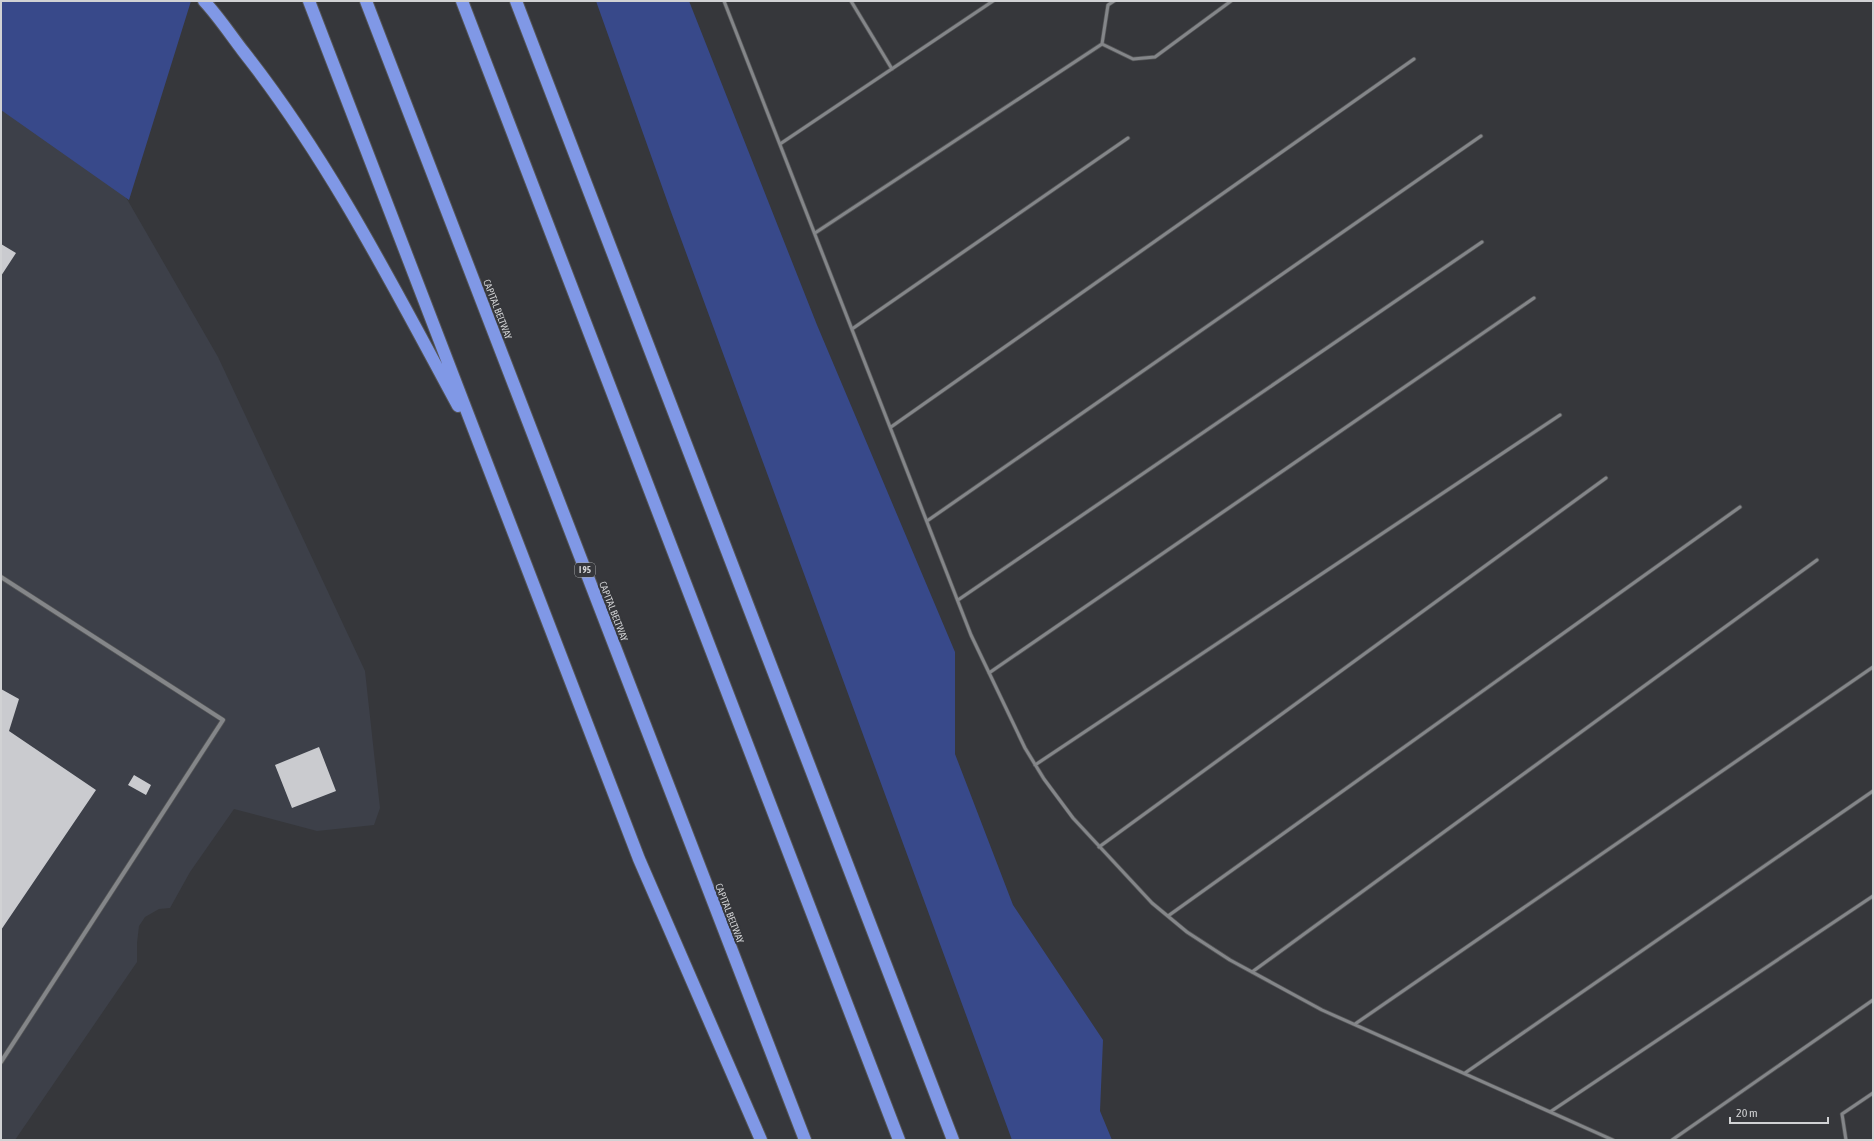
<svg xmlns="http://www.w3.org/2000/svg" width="1874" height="1141" viewBox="0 0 1874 1141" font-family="'Asap Condensed',sans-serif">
	<rect width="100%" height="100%" fill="#36373b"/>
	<path fill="#3d4049" d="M1,84L105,161L218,357L365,671L380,808L374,825L317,831L234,809L190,872L170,908L159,909L145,917L139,926L137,943V962L15,1140H1Z"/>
	<path fill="#38498a" d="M1,1H191L129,200L1,110Z
		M596,1H689L817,325L955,652V754L1013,905L1103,1040L1100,1111L1112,1140H1012L670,209Z"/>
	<path fill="#cacbcf" d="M1,244L16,253L1,276Z
		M1,689L19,699L9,731L96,790L1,930Z
		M319,747L336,791L292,808L275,765Z
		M134,775L151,785L146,795L128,785Z"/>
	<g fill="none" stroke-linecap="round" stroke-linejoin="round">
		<defs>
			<path id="service" d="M724,1L971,635L1025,748L1044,779L1073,818L1152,903L1187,932L1230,960L1322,1010L1613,1140
				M851,1L892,69
				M1102,44L1108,5L1114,1
				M780,144L993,1
				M815,233L1102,44L1133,59L1155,57L1231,1
				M852,329L1128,138
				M891,427L1414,59
				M927,521L1481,136
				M958,600L1482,242
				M989,673L1534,298
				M1035,765L1560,415
				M1099,847L1606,478
				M1168,916L1740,507
				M1252,972L1817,560
				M1355,1024L1873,667
				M1465,1073L1873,791
				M1550,1112L1873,896
				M1672,1140L1873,1000
				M1846,1140L1842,1114L1873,1093"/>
			<path id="minor" d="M1,577L223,720L1,1062"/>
			<path id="motorway" d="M204,1C218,16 230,34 243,51C329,160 392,284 458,406
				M309,1L639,859L761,1140
				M366,1L805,1140
				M462,1L899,1140
				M516,1L953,1140"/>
		</defs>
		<use href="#service" stroke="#545557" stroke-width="4.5"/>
		<use href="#minor" stroke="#545557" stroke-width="5.5"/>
		<use href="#motorway" stroke="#545557" stroke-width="14"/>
		<use href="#service" stroke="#848689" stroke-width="3"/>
		<use href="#minor" stroke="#848689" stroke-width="4"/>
		<use href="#motorway" stroke="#8098e6" stroke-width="12"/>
	</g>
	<g text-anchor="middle" stroke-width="4" stroke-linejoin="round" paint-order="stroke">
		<rect fill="#36373b" stroke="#a2a4a6" stroke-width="1" x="575" y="563" width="20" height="14" rx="3"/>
		<g font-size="9" font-weight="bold" fill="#d1d2d4">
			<text x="585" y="573">I 95</text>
		</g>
		<g font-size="10" fill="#d1d2d4" stroke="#36373b">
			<text transform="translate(498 309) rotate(69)" y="4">CAPITAL BELTWAY</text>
			<text transform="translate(614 611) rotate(69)" y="4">CAPITAL BELTWAY</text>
			<text transform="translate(730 913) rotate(69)" y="4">CAPITAL BELTWAY</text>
		</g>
	</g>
	<rect width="1874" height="1141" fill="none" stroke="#d1d2d4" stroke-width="4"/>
	<path d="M1730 1117v6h98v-6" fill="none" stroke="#d1d2d4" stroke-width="2"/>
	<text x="1736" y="1117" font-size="12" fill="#d1d2d4" stroke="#36373b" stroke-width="3" paint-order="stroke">20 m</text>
</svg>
